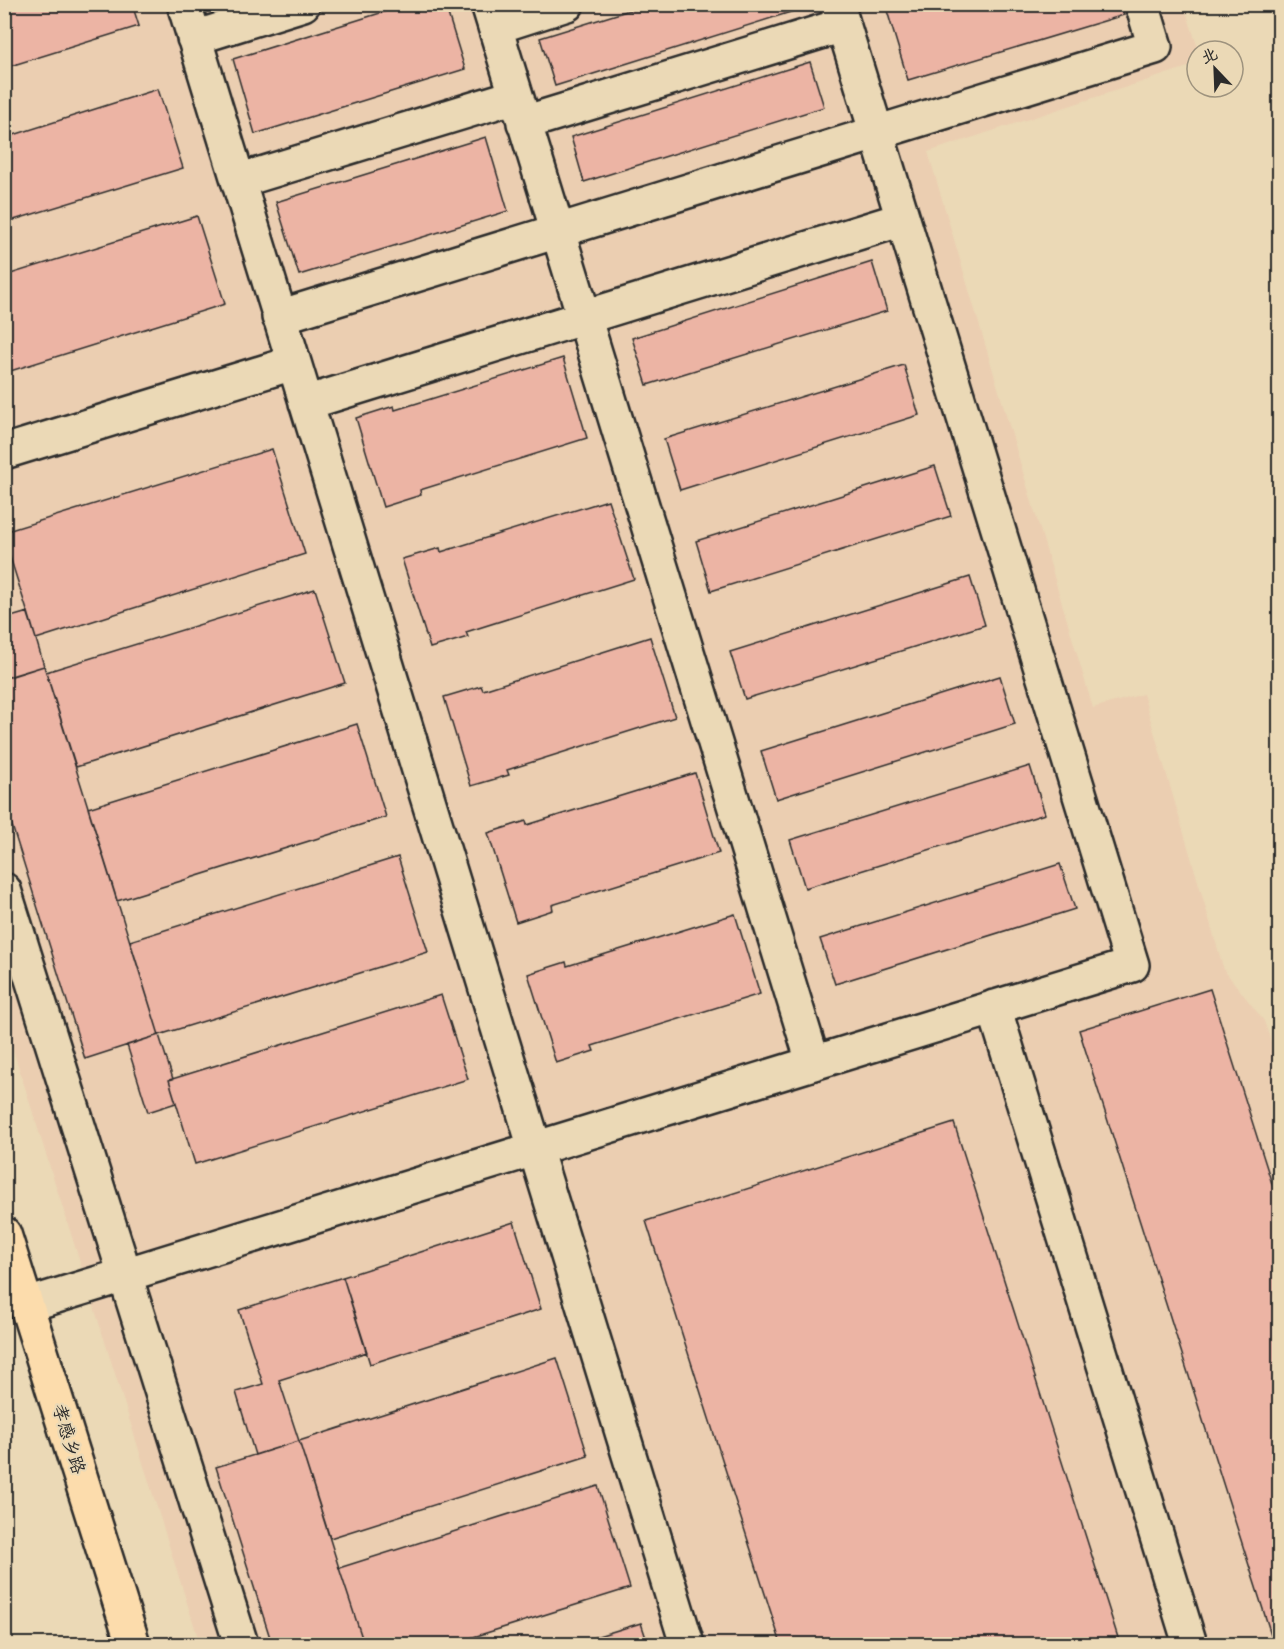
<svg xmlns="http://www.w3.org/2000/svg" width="1284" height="1649" viewBox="0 0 1284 1649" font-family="'Architects Daughter','LXGW WenKai TC',sans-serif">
	<rect width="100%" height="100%" fill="#ebd9b6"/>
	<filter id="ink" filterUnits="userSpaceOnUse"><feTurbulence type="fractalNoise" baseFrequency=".0167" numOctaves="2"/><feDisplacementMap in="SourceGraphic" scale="12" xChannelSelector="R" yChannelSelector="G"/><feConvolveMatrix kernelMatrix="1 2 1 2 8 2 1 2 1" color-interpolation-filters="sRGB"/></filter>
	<g filter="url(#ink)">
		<path fill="#ebceb1" d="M4,5H1184L1199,51H1197V64L928,152L1093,708L1143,694L1224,970L1264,1021L1279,1065V1644H200L5,1024Z"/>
		<path fill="#ecb4a4" stroke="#2b2b2b" stroke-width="1.5" d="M4,4H132L139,26L4,68Z
			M409,4H445L465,69L255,134L233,59Z
			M649,4H792L794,11L555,86L540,38Z
			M885,4H1121L1124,15L908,80Z
			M810,62L824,107L584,182L571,137Z
			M158,89L183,168L4,223V138Z
			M486,137L508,211L299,275L276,202Z
			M197,216L225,304L4,373V276Z
			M872,262L887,311L647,385L632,338Z
			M563,358L587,438L420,490L421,495L383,507L356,418L394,406L395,410Z
			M904,365L919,415L680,490L664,439Z
			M272,449L305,554L36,639L4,538V532Z
			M935,466L951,516L711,591L696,541Z
			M608,500L634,579L466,632L468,637L430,648L402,559L440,548L441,552Z
			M970,577L985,625L745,699L730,652Z
			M315,589L345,683L76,767L46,672Z
			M28,612L44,666L6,678L4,672V619Z
			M650,637L675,717L507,770L509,775L471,786L444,697L481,686L483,690Z
			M44,666L159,1035L85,1059L4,800V678Z
			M1000,676L1015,724L776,799L761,751Z
			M357,724L386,817L117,901L88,808Z
			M1030,766L1045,814L805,888L790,840Z
			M695,773L719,853L552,905L553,910L516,922L488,833L526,821L527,825Z
			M398,857L428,952L159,1035L130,941Z
			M1060,864L1075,909L835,984L820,939Z
			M735,914L760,994L592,1046L594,1051L556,1063L528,974L566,962L567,966Z
			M1210,989L1280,1209V1644H1274L1079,1030Z
			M441,995L468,1079L195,1164L169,1080Z
			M159,1035L173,1079L169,1080L176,1103L148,1112L127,1045Z
			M954,1123L1120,1644H781L646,1221Z
			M514,1222L541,1309L370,1364L343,1277Z
			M343,1277L367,1352L279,1380L299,1441L255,1455L236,1392L263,1384L239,1310Z
			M557,1358L588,1456L330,1538L299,1441Z
			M299,1441L339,1568L364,1644H272L216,1467Z
			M598,1486L630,1588L451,1644H364L339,1568Z
			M641,1623L648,1644H572Z"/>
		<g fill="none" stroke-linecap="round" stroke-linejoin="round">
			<defs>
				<path id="minor" d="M184,4L687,1644
					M488,4L813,1062
					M495,27L567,4
					M194,38L303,4
					M524,123L843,25
					M238,181L516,96
					M279,317L1155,47L1142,4
					M306,403L903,219
					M4,452L293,363
					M4,890L241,1644
					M994,1007L1190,1644
					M27,1305L1132,965L837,4"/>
				<path id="major" d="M4,1234L133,1644"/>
			</defs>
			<use href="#minor" stroke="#2b2b2b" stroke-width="38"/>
			<use href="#major" stroke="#2b2b2b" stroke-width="38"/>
			<use href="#minor" stroke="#ebd9b6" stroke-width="33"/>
			<use href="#major" stroke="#fcdcac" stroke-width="33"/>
		</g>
	</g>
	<g text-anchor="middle" stroke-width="4.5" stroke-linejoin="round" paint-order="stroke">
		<g font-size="18" fill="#2b2b2b" stroke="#ebd9b6">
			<text transform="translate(69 1439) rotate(73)" y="6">孝感乡路</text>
		</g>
	</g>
	<rect width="1284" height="1649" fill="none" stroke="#ebd9b6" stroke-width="24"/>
	<rect x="12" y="12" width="1260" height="1625" fill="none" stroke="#2b2b2b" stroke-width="2" filter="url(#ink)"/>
	<g transform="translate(1215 69) rotate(337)"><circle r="28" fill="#ebd9b6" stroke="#9e937e" stroke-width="1.5"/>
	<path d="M0-4.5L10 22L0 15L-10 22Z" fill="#2b2b2b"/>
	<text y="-9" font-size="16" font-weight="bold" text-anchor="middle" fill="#2b2b2b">北</text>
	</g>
</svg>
